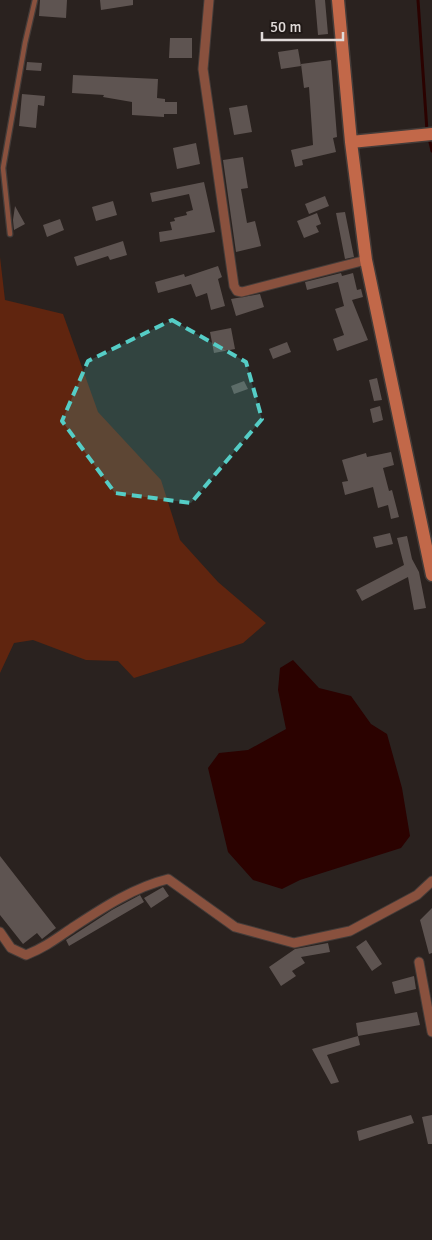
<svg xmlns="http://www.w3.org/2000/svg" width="432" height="1240" viewBox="0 0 432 1240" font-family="Signika,sans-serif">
	<rect width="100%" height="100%" fill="#2a221f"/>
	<path fill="#60250f" d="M0,257L5,300L63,314L98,412L161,480L180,540L218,582L266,623L243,643L134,678L118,661L86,660L33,640L14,643L0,673Z"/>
	<path fill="#2b0200" d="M293,660L319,688L351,696L371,724L387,734L402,788L410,836L401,848L300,880L282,889L253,880L228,852L208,768L219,753L248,750L286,729L278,690L280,668Z"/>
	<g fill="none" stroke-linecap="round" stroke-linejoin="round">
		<path stroke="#2b0200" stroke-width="3" d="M418,0L427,131
			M429,138L432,151"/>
	</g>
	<path fill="#5e5451" d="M40,0H67L66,18L39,16Z
		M100,0H133V5L101,10Z
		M315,0H325L328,34L318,35Z
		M170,38H192V58H169Z
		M298,49L301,66L281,69L278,52Z
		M331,60L337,137L333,138L336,152L302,160L303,165L295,167L291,150L313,145L309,87L304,88L301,64Z
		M27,62L42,63L41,71L26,70Z
		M73,75L158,79L157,98L165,99V102H177V114H164V117L132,115V102L103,97L104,95L72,93Z
		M22,94L45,96L44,106L38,105L36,128L19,126Z
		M247,105L252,132L234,135L229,108Z
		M196,143L200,164L177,169L173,148Z
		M243,157L248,188L241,189L247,223L255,221L261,246L236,252L223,160Z
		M204,182L215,232L160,242L159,232L172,230L170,222L175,221L174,218L187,215L186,212L193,210L189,194L152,202L150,193Z
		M325,196L329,206L309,214L305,204Z
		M113,201L117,215L96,221L92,207Z
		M15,206L25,224L14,230L13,220Z
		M345,212L354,257L345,259L336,213Z
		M317,213L321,224L316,226L319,232L304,238L297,221Z
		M60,219L64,230L47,237L43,225Z
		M123,241L127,255L110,260L108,256L77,266L74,257Z
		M218,266L222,277L218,279L225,306L211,310L207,293L196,297L191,284L158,293L155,282L184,274L185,277Z
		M341,273L342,276L353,273L357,290L361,289L363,297L352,300L368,340L337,351L333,339L344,335L335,309L344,306L338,282L307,290L305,282Z
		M260,294L264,307L236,316L231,299Z
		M231,328L235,349L214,353L210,332Z
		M287,342L291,352L273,359L269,349Z
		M377,378L382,400L374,401L369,380Z
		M244,381L248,389L234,394L231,386Z
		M380,406L383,420L373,423L370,409Z
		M391,452L394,465L383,468L389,491L392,490L399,517L391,519L388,505L378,508L373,487L345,495L342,482L348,481L342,460L366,453L367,457Z
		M390,533L393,544L376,548L373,537Z
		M407,536L412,559L419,572L426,608L414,610L408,577L362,601L356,590L404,565L397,538Z
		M0,856L56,928L42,939L37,933L23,944L0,915Z
		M163,887L169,896L151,908L144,898Z
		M140,895L144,902L69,946L66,940L112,910Z
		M432,908V953L429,954L420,920Z
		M366,940L382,964L372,971L356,947Z
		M328,943L330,952L301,957L305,963L292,971L296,976L281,986L269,967L295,949Z
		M414,976L416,989L395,994L392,982Z
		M417,1012L420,1025L358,1036L356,1023Z
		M358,1036L360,1045L327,1055L339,1082L331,1084L312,1049Z
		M411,1115L414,1123L359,1141L357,1131Z
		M432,1115V1144H428L422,1117Z"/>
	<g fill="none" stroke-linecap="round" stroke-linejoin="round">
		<defs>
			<path id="lane" d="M10,234L3,168L25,43L35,0"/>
			<path id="street" d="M209,0L203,69L234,286L237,291L242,292L366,260
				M0,932L11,948L26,955C46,947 57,938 75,926C104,907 135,887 168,879L235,927L294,943L350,931L417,895L432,881
				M419,962L432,1032"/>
			<path id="secondary" d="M338,0L351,142L366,260L432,575
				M351,142L432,134"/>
		</defs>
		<use href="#lane" stroke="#443c39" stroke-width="7"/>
		<use href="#street" stroke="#443c39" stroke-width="11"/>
		<use href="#secondary" stroke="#443c39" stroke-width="15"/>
		<use href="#lane" stroke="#89513e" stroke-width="4.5"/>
		<use href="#street" stroke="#89513e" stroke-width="9"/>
		<use href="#secondary" stroke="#c26849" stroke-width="12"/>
	</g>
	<path fill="#55cdc6" fill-opacity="0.2" stroke="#55cdc6" stroke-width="4" stroke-dasharray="10 6" stroke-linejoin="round" d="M172,320L246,362L262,419L191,503L115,493L62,421L88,361Z"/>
	<path d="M262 32v8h81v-8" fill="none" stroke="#e1dbd9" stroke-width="2.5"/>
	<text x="270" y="32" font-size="15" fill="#e1dbd9" stroke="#201916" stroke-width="4" paint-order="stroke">50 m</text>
</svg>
